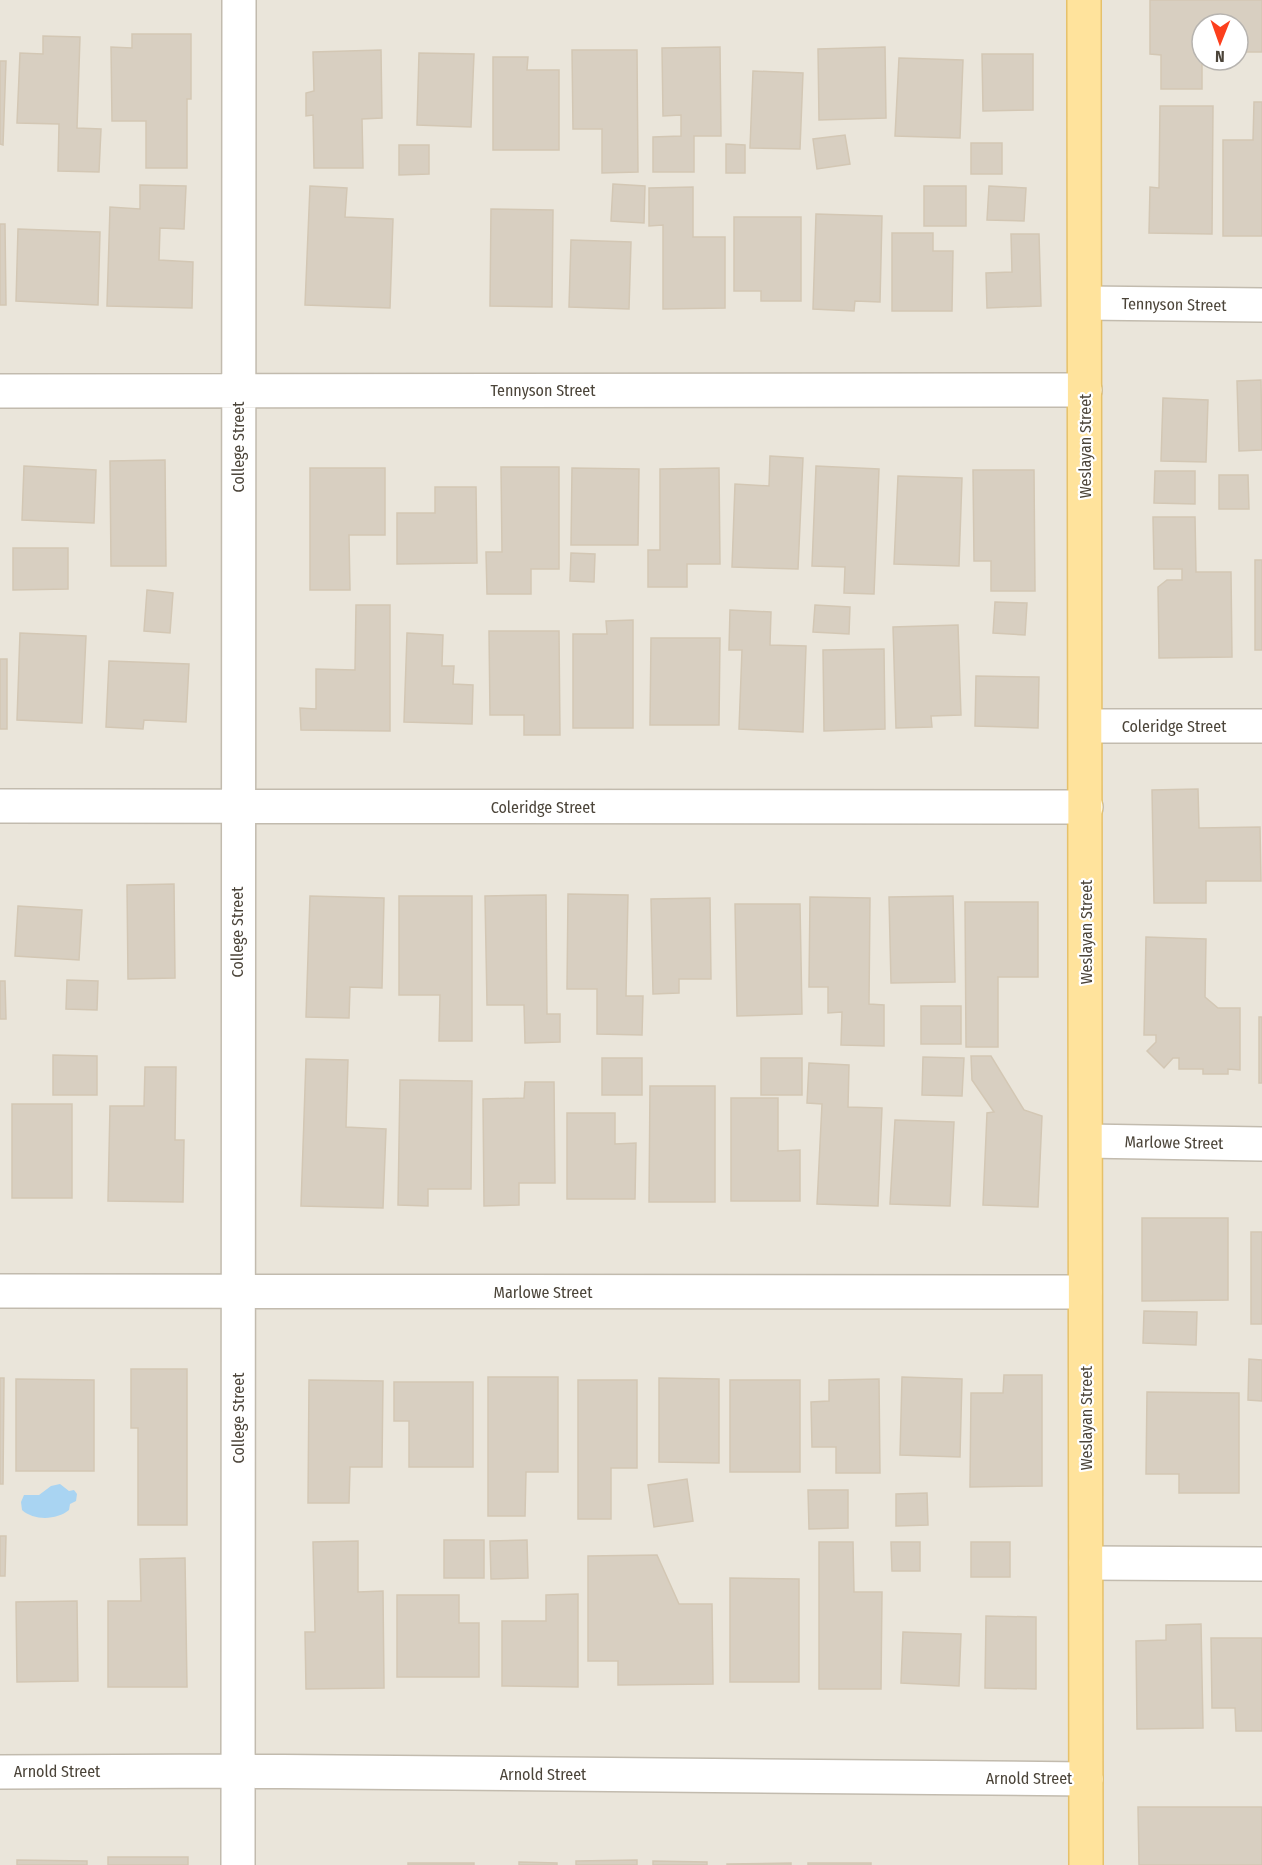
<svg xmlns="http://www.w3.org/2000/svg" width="1262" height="1865" viewBox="0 0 1262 1865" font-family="'Fira Sans Condensed',sans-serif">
	<rect width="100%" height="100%" fill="#f6f3ec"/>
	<path fill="#eae5da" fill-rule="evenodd" d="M0,0H1262V1865H0ZM1202,24H1238V60H1202Z"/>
	<path fill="#a9d4f2" d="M60,1484L69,1491L74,1490L77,1494L76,1501L70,1504L69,1510C57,1520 34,1521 22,1510L21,1502L24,1495H39L51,1486Z"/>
	<path fill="#d8cfc1" stroke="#d3c7b4" stroke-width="1.5" d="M1150,0H1262V52H1238V24H1202V89H1161V55L1150,54Z
		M132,34H191V99H187V168H146V121H112L111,47L132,48Z
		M43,36L80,37L77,128L101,129L99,172L58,171L59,124L17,123L20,53L43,54Z
		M720,47L721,136H694V172H653V137L681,136V115L663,116L662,48Z
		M885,47L886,118L819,120L818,49Z
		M381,50L382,118L362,119L363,168H314L313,115L306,116V93L314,91L313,52Z
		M572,50H637L638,172L602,173V129H573Z
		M419,53L474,54L471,127L417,125Z
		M982,54H1033V110L983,111Z
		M493,57H528L527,70H559V150H493Z
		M899,58L963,60L960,138L895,136Z
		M0,61H6L3,145L0,144Z
		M753,71L803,73L800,149L750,148Z
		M1254,102H1262V236H1223V140H1253Z
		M1160,106H1213L1212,234L1149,233L1150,187L1159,188Z
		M845,135L850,164L817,169L813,139Z
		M971,143H1002V174H971Z
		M726,144L745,145V173H726Z
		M399,145H429V174L399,175Z
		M613,184L645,186L644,223L611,221Z
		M140,185L186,186L184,229L160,228L159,260L193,262L192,308L107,306L110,207L140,209Z
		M310,186L347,188L345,217L393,219L390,308L305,305Z
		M924,186H966V226H924Z
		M989,186L1026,188L1024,221L987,220Z
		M693,187V237H725V308L663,309V225L649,226V188Z
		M491,209L553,210L552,307L490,306Z
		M816,214L882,216L880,302L855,301L854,311L813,309Z
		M734,217H801V301H761V291H734Z
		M0,224H5L6,305H0Z
		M18,229L100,232L98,305L16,301Z
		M892,233H933V251H953L952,311H892Z
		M1011,234H1039L1041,306L987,308L986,273L1012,272Z
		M571,240L631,242L629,309L569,307Z
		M1261,380L1262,450L1239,451L1237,381Z
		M1163,398L1208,400L1206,462L1161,461Z
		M770,456L803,458L798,569L732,567L735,484L769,486Z
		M165,460L166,566H111L110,461Z
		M24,466L96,470L94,523L22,520Z
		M816,466L879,469L874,594L844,593L845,567L812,566Z
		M501,467H559V569H531V594H487L486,552H502Z
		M310,468H385V535H349L350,590H310Z
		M572,468L639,469L638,545H571Z
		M719,468L720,564H687V587H648V550H660V469Z
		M973,470H1034L1035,591H991V561H974Z
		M1155,471H1195V504L1154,503Z
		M1219,475H1248L1249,509H1219Z
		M898,476L962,478L959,566L894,564Z
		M435,487H476L477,563L397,564V513H435Z
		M1153,517H1195L1196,572H1231L1232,657L1159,658L1158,587L1167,580H1182V569H1154Z
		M13,548H68V589L13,590Z
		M571,553L595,554L594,582L570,581Z
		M1255,560H1262V650H1255Z
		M147,590L173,593L170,633L144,631Z
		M995,602L1027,603L1025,635L993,633Z
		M356,605H390V731L301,730L300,708L316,709V669L355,670Z
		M815,605L850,607L849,634L813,632Z
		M730,610L771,612L770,645L806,646L803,732L739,729L742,650H729Z
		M633,620V728H573V634H607L606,621Z
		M958,625L961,715L931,716L932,727L896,728L893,627Z
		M489,631H559L560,735H524V715H490Z
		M20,633L86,636L82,723L17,720Z
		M407,633L443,635L442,666H454L453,684L473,685L472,724L404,722Z
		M651,638H720L719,725H650Z
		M884,649L885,729L824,731L823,650Z
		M0,659H7V729H0Z
		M109,661L189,664L186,722L144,720L143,729L106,727Z
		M976,676L1039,677L1038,728L975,726Z
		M1198,789L1199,828L1260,827L1261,881H1206V903H1154L1152,790Z
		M174,884L175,978L128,979L127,885Z
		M568,894L628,895L626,996H643L642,1035L597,1034V989H567Z
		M546,895L547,1014H560V1042L525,1043L524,1005H487L485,896Z
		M310,896L384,898L382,988L350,987L349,1018L306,1017Z
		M399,896H472V1041H439L440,995H399Z
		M953,896L955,982L891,983L889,897Z
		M810,897L870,898L869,1004L884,1005V1046L841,1045L842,1012L828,1013V987H809Z
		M710,898L711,979H679V993L653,994L651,899Z
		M965,902H1038V977H998V1047H966Z
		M735,904H800L802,1014L737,1016Z
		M18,906L82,910L79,960L15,956Z
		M1146,937L1206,939L1205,997L1218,1008H1240V1070L1228,1069V1074H1203V1069H1179V1058H1173L1164,1068L1147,1051L1156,1042V1035H1144Z
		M67,980L98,981L97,1010L66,1009Z
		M0,981H5L6,1019H0Z
		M921,1006H961V1044H921Z
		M1259,1017H1262V1083H1259Z
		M53,1055L97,1056V1095H53Z
		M971,1056H991L1024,1110L1042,1116L1038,1207L983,1205L987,1113L994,1112L972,1080Z
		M923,1057L964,1058L962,1096L922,1095Z
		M602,1058H642V1095H602Z
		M761,1058H802V1095H761Z
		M306,1059L348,1060L346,1127L386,1129L383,1208L301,1206Z
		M809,1063L849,1065L848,1107L882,1108L878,1206L817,1204L822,1104L807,1103Z
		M145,1067H176L175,1140H184L183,1202L108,1201L110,1106H144Z
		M400,1080L472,1081L471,1189H428V1206L398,1205Z
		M525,1082H554L555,1183H519V1205L484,1206L483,1099L524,1098Z
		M650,1086H715V1202H649Z
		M731,1098H778V1151L800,1150V1201H731Z
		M12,1104H72V1198H12Z
		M567,1113H615V1144L636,1143L635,1199H567Z
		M895,1120L954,1122L950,1206L890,1204Z
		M1142,1218H1228V1300L1142,1301Z
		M1251,1232H1262V1324H1251Z
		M1144,1311L1197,1312L1196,1345L1143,1343Z
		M1249,1359L1262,1360V1401L1248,1400Z
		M131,1369H187V1525H138V1428H131Z
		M1004,1375H1042V1486L970,1487L971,1393H1003Z
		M488,1377H558V1472H526L525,1516H488Z
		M902,1377L962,1379L960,1457L900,1455Z
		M0,1378H4L3,1484H0Z
		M659,1378L719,1379V1463L659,1462Z
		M16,1379L94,1380V1471H16Z
		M879,1379L880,1473H836V1447H812L811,1402L829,1401V1380Z
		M309,1380L383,1381L382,1467H350L349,1503H308Z
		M578,1380H637V1468H611V1519H578Z
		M730,1380H800V1472H730Z
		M394,1382H473V1467H409V1421H394Z
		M1147,1392L1239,1393V1493H1179V1474H1146Z
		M687,1479L693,1521L654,1527L648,1485Z
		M808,1490H848V1528L809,1529Z
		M927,1493L928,1525L896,1526V1494Z
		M0,1536H6L5,1576H0Z
		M444,1540H484V1578H444Z
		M527,1540L528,1578L491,1579L490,1541Z
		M358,1541V1592L383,1591L384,1688L306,1689L305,1632H315L313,1542Z
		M819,1542H853L854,1592H882L881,1689H819Z
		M891,1542H920V1571H892Z
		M971,1542H1010V1577H971Z
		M657,1555L679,1604H712L713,1684L618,1685V1661H588V1556Z
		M185,1558L187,1687H108V1601H141L140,1559Z
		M730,1578L799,1579V1682H730Z
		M578,1594V1687L502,1686V1621H546V1595Z
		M397,1595H459V1623H479V1677H397Z
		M77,1601L78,1681L17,1682L16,1602Z
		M986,1616L1036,1617V1689L985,1688Z
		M1201,1624L1203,1728L1137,1729L1136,1641L1166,1640V1625Z
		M903,1632L961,1634L959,1686L901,1683Z
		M1211,1638H1262V1731H1236L1235,1708H1212Z
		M1138,1807H1262V1865H1139Z
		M108,1857H188V1865H108Z
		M17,1860L87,1861V1865H17Z
		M637,1860V1865H576V1861Z
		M653,1861L707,1862V1865H653Z
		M519,1862L557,1863V1865H519Z
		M408,1863H474V1865H408Z
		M791,1863V1865H727V1864Z
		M808,1863H871V1865H808Z"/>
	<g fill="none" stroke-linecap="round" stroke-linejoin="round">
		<defs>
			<path id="minor" d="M1085,303L1262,305
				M0,391L1085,390
				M1086,726H1262
				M0,806L1086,807
				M1086,1141L1262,1144
				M0,1291L1085,1292
				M1086,1563L1262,1564
				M0,1772L238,1771L1086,1779
				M238,1865L239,0"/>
			<path id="major" d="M1084,0L1086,1865"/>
		</defs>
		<use href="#minor" stroke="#c2bbae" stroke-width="36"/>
		<use href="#major" stroke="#e6c16a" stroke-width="36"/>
		<use href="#minor" stroke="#fff" stroke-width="33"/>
		<use href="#major" stroke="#ffe39c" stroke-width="33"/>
	</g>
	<g text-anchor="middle" stroke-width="4.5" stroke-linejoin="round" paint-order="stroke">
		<g font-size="16" fill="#4b4439" stroke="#fff">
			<text transform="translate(1174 304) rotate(1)" y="6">Tennyson Street</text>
			<text x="543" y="396">Tennyson Street</text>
			<text transform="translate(1085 446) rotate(-90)" y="6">Weslayan Street</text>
			<text transform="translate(238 447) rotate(-90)" y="6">College Street</text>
			<text x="1174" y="732">Coleridge Street</text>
			<text x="543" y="813">Coleridge Street</text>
			<text transform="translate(237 932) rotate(-90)" y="6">College Street</text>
			<text transform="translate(1086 932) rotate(-90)" y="6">Weslayan Street</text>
			<text transform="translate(1174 1142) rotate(1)" y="6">Marlowe Street</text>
			<text x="543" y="1298">Marlowe Street</text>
			<text transform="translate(238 1418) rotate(-90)" y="6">College Street</text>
			<text transform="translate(1086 1418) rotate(-90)" y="6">Weslayan Street</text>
			<text x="57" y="1777">Arnold Street</text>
			<text x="543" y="1780">Arnold Street</text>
			<text x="1029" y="1784">Arnold Street</text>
		</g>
	</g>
	<g transform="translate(1220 42) rotate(181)"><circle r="28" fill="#ffffff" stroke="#b7b4b0" stroke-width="1.5"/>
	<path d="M0-4.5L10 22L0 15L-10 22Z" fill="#fc3f1d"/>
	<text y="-9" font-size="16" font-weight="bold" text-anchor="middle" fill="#4b4439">N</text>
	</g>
</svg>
